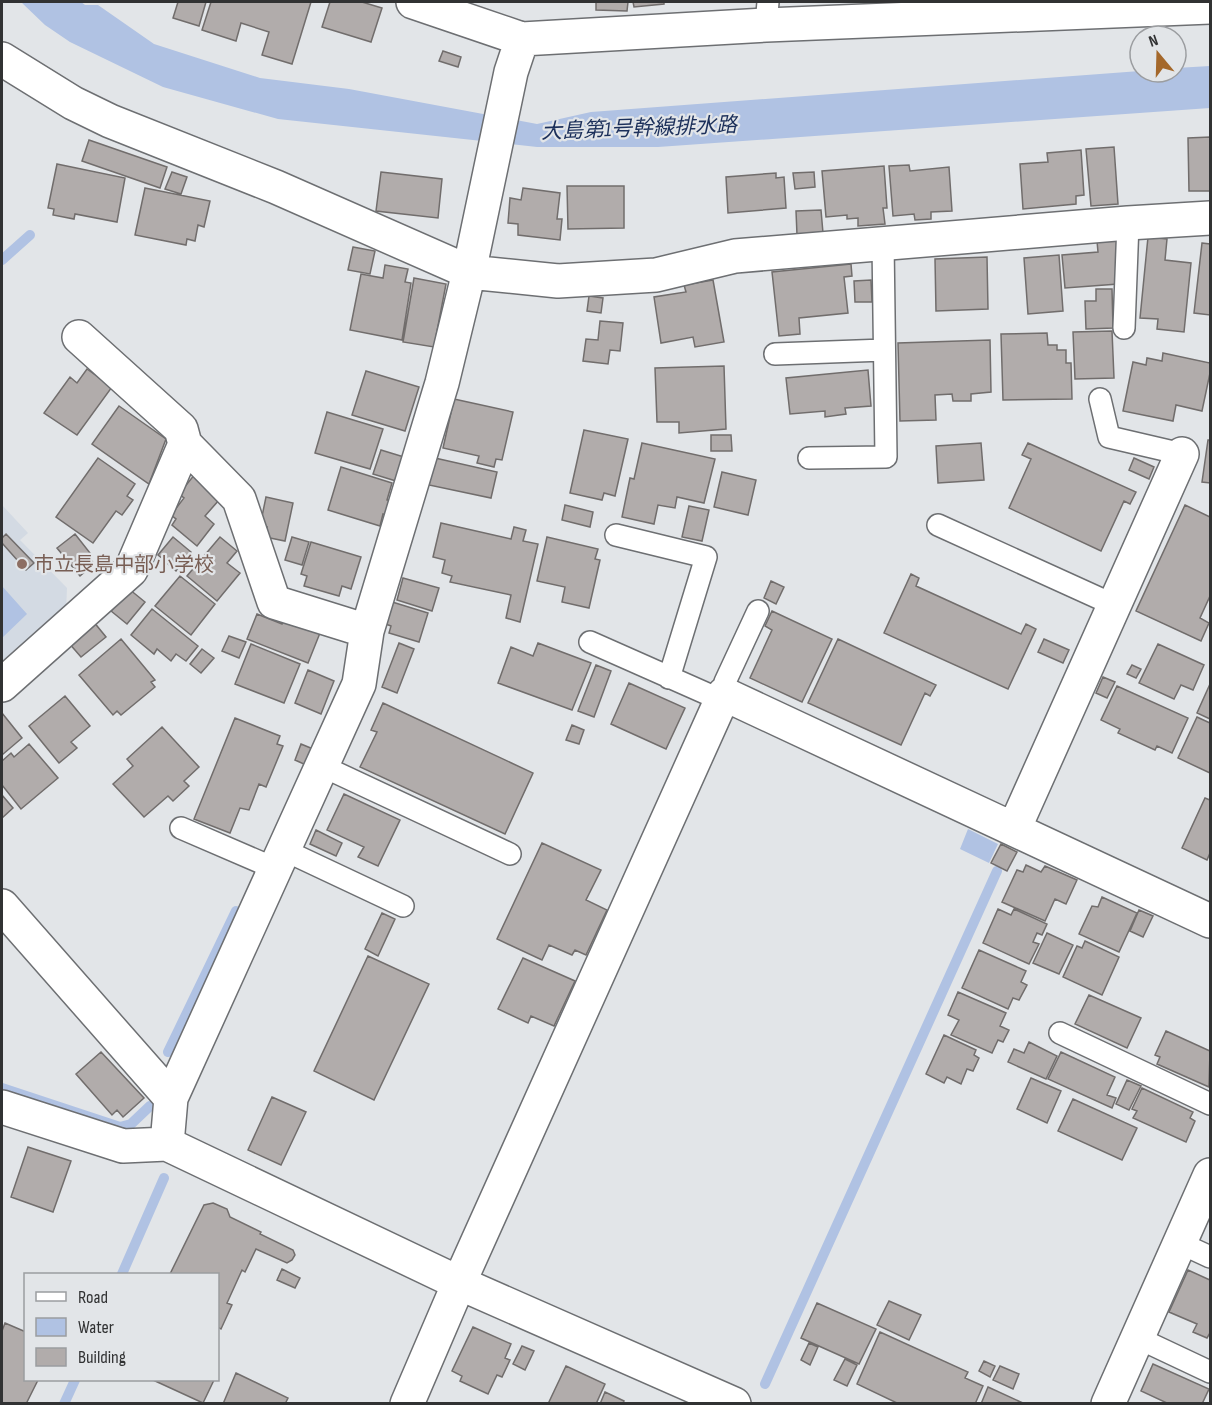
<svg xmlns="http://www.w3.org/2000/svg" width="1212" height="1405" viewBox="0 0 1212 1405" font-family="'Sofia Sans Condensed','Noto Sans JP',sans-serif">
	<rect width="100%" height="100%" fill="#e2e5e8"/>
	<path fill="#d3dae3" d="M2,505L28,533L20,540L67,588L66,611L2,668Z"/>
	<path fill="#b0c2e3" d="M21,2H81L85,5H98L154,44L260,78L349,89L537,124L591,112L1140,71L1176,72V68L1210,66V108L658,147H537L278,119L163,87L70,42L45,25Z
		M2,586L27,614L2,638Z
		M968,829L998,844L989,863L960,849Z"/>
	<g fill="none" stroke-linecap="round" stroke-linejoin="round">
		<path stroke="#b0c2e3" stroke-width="10" d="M2,260L30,235
			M168,1052L236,911
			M2,1088L120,1127L131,1124L150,1106
			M122,1274L164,1178
			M765,1384L997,871
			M64,1404L75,1380"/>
	</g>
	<path fill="#b1acab" stroke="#716d6c" stroke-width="1.5" d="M178,2H206L199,26L173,18Z
		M211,2H311L292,64L262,55L269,32L241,23L236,41L202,30Z
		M330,2H362L382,8L371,42L322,27Z
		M596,2H628L627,11L596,10Z
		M633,2H664V4L634,7Z
		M443,51L461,57L458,67L439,61Z
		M1210,137V191H1189L1188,138Z
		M89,140L167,167L160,188L82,161Z
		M1114,147L1118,204L1091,206L1086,149Z
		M1081,150L1084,195L1076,196V204L1023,209L1020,164L1048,162L1047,153Z
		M57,164L125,178L117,222L75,214L74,219L53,215L54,209L48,208Z
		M909,165L910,171L949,167L952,211L931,212V219L915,220L914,214L893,216L889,166Z
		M884,166L887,208H883L885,224L858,226V218L847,219V215L826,217L822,171Z
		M172,172L187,177L181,194L165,189Z
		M381,172L442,179L438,218L376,211Z
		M814,172L815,187L795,189L793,173Z
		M776,173V178L784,177L786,208L728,213L726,177Z
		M567,186H624V228L568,229Z
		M145,188L210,201L204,227L198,225L195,241L187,239L186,245L135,235Z
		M523,188L560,193L557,219H562L560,240L518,235V224L508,223L510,198L521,200Z
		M821,210L823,233L797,235L796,211Z
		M1148,237L1167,239L1165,260L1191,263L1184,332L1157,329L1158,319L1140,318Z
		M1118,240L1120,256H1116L1118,284L1065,288L1062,255L1098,252L1097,241Z
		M1202,243L1210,244V315L1194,313Z
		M353,247L375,251L370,274L348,270Z
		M1059,255L1063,311L1028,314L1024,258Z
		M987,257L988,309L936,311L935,259Z
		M851,264L852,276L844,277L848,313L799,318L800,334L779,336L772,272Z
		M385,265L408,269L405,282L411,283L402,340L350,330L361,274L383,278Z
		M414,278L446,284L434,347L403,342Z
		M713,280L724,342L695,347L693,337L661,343L654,297L686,292L684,285Z
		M871,280L872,302H855L854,281Z
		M1096,289H1112L1113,328L1086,329L1085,301H1096Z
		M589,296L603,298L601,313L587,311Z
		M600,321L623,323L620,351L610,350L608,364L583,361L586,339L598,340Z
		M1112,331L1114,378L1075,379L1073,332Z
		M1047,333L1048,345H1057V350H1066V363H1071L1072,399L1003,400L1001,334Z
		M990,340L991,392L971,394V401H953L952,394L935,395L936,420L900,421L898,343Z
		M1163,353L1210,363V373L1202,411L1176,405L1173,421L1123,411L1133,362L1146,365L1147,358L1162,361Z
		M724,366L726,429L679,433V422H657L655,368Z
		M87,369L112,387L77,435L44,413L70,377L77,383Z
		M868,370L871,406L845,408L846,414L825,417V411L790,414L786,378Z
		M366,371L419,387L405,431L352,415Z
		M454,399L513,412L502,460L496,459L494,467L477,463L479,456L443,448Z
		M119,406L166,439L149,484L92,444Z
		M327,412L383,429L370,469L315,453Z
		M584,430L628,439L615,496L604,493L602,500L570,493Z
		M711,435H731L732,451H711Z
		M1208,440H1210V483L1202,482Z
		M642,443L715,459L704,503L677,497L675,508L658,505L654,524L622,517L630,478L634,479Z
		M981,443L984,480L938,483L936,446Z
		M1028,443L1136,492L1130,504L1124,501L1101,551L1009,508L1031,459L1022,455Z
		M381,450L404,457L396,481L373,474Z
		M98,458L135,484L127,496L133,500L122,515L116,511L93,543L56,517Z
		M435,458L497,472L491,498L429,485Z
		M1134,458L1154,467L1149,479L1129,470Z
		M341,467L392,483L387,500L392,501L387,515L383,514L380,526L328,510Z
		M722,472L756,480L748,515L714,507Z
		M195,474L212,488L209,492L219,500L205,516L214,524L197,546L172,525L176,519L171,515L184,498L179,494Z
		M266,497L293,503L285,541L265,537L267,527L260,526Z
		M565,505L593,512L590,527L562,520Z
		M1185,505L1210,517V596L1200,618L1209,623L1201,641L1136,611Z
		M689,506L709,510L702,541L682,537Z
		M441,523L511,539L514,527L526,530L523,541L538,544L520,622L506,618L511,595L450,582L452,576L442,573L445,560L433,557Z
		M6,534L34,563L26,570L2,543V538Z
		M75,534L90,553L87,555L94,564L80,576L57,548Z
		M173,537L191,552L176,571L158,555Z
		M220,537L237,551L227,563L240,573L217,601L187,576Z
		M292,537L309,542L302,565L285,560Z
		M547,537L598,549L595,559L600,560L589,608L562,602L565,587L537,581Z
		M311,542L361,557L351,589L342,586L339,596L304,586L307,576L301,574Z
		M911,574L919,578L916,586L1021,634L1026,624L1036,629L1008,689L884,633Z
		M180,576L215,604L191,635L155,606Z
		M403,578L439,588L432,611L397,600Z
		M771,581L784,587L776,604L764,598Z
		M129,589L145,602L127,624L111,611Z
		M389,601L428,613L419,642L389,633L391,626L383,623Z
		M152,609L198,646L186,661L176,654L171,661L157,649L154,654L131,635Z
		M772,611L832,639L802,702L750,678L772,630L765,626Z
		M257,614L282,624L284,618L320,633L308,663L247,639Z
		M93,621L106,637L81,657L68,642Z
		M229,636L246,642L239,658L222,651Z
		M121,639L155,680L151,682L155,687L121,715L117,711L113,715L79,675Z
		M838,639L936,685L930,696L925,693L901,745L808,703Z
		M1044,639L1069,650L1063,663L1038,652Z
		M399,643L414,649L397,693L382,687Z
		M538,643L591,663L572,710L498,683L511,647L533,656Z
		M251,644L300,664L284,703L235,684Z
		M1158,644L1204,665L1193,690L1181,685L1174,699L1139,683Z
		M202,649L214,658L201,673L190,664Z
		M596,665L611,671L594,717L578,711Z
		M1132,665L1141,669L1136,678L1127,674Z
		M308,670L334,681L321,714L295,703Z
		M1103,677L1115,682L1107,698L1096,693Z
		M629,683L685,708L666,749L611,724Z
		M1210,684V719L1197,713Z
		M1117,686L1188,718L1172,753L1157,746L1155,750L1118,733L1120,729L1101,720Z
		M65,696L90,726L71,742L77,748L59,763L29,726Z
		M383,703L533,773L505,834L360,767L377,732L371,730Z
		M2,713L22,738L2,755Z
		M1197,717L1210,723V773L1178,758Z
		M235,718L280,736L277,744L283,746L266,787L259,784L249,810L240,808L230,833L194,819Z
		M572,725L584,730L579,744L566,740Z
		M162,727L199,767L184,781L189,786L173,801L168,796L144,817L113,784L133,766L127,759Z
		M29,744L58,778L21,809L2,785V761L11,753L14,757Z
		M301,744L313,749L306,765L295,760Z
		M344,794L400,820L378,866L358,857L364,847L327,830Z
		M2,795L13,808L2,818Z
		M1205,798L1210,800V853L1207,860L1182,848Z
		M316,830L342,843L336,856L310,844Z
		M542,843L601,870L586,900L607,910L586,955L575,950L572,955L549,945L542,960L497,939Z
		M1001,844L1017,852L1007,871L991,863Z
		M1026,865L1041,872L1045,866L1077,880L1066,904L1055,899L1045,921L1002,902L1017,870L1023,872Z
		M1102,897L1137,913L1119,952L1079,934L1092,906L1098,907Z
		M998,909L1011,915L1014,909L1047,924L1042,935L1037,933L1033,942L1039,944L1029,964L983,943Z
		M1139,910L1153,916L1143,937L1130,931Z
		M382,913L395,919L378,956L365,949Z
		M1047,933L1073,945L1059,974L1033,963Z
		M1085,941L1119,957L1102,995L1063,977L1077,946L1082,948Z
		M979,950L1026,971L1021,982L1027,985L1019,1000L1013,998L1008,1009L962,988Z
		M368,956L429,984L374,1100L314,1071Z
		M523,958L575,981L554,1026L531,1016L528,1023L498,1009Z
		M958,992L1006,1013L1000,1026L1009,1030L1003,1042L998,1040L992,1053L951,1035L959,1020L948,1015Z
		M1089,995L1141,1018L1127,1048L1075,1024Z
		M1166,1031L1210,1051L1209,1087L1157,1064L1160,1057L1155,1055Z
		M944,1035L976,1050L974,1055L979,1058L973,1071L967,1069L961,1084L947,1077L944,1083L926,1074Z
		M1029,1042L1057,1056L1046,1079L1008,1062L1014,1049L1024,1053Z
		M101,1052L144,1098L123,1117L117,1110L112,1115L76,1074Z
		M1061,1052L1115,1077L1107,1095L1116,1098L1112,1108L1048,1079Z
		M1031,1078L1061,1091L1047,1123L1017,1109Z
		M1127,1080L1141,1086L1129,1110L1116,1104Z
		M1142,1088L1193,1112L1190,1118L1195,1121L1186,1142L1133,1118L1137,1111L1132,1109Z
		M272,1097L306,1112L281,1165L248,1150Z
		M1073,1099L1137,1128L1122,1160L1058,1131Z
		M28,1147L71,1161L53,1212L11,1197Z
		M213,1203L227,1209L230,1217L261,1232L260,1234L293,1250L295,1255L292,1260L287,1263L256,1249L245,1272L242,1270L227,1303L232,1305L221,1329L218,1327V1274H170L204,1205Z
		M282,1269L300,1278L295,1288L277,1280Z
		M1188,1270L1210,1280V1333L1207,1338L1193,1332L1197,1324L1169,1312Z
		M889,1301L921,1315L909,1340L877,1325Z
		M817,1303L876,1329L859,1364L801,1338Z
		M5,1323L26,1332V1380H38L26,1404H2V1331Z
		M473,1327L511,1344L505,1358L510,1360L502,1377L497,1375L488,1394L460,1381L462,1376L452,1371Z
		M880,1332L968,1372L965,1378L983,1386L975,1404H899L857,1384Z
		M809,1343L818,1347L810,1365L801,1360Z
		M522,1346L534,1351L525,1370L513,1364Z
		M845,1359L857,1365L847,1386L834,1380Z
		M984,1361L995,1366L990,1377L979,1371Z
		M1153,1364L1209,1389L1202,1404H1169L1141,1391Z
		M566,1366L605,1384L596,1404H548Z
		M1000,1366L1019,1374L1013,1389L993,1380Z
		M236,1373L288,1398L285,1404H223Z
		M153,1380H214L203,1403Z
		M988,1387L1025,1404H981Z
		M605,1392L624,1401L623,1404H600Z"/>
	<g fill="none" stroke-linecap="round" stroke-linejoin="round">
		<defs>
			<path id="lane" d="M766,25L768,2
				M1124,328L1128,223
				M775,354L884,350
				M1100,399L1109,437L1182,454
				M809,458L886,457L883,243
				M938,525L1114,605
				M616,535L706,557L669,678
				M590,642L721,700
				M724,694L725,682L758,611
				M322,766L510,854
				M181,828L276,869
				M284,850L403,906
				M1060,1033L1210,1104
				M1180,1243L1210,1257
				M1138,1338L1210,1372"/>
			<path id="street" d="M413,2L522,39L766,25L1210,7
				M2,59L73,103L110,121L276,187L469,272L558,281L656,275L735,256L1128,223L1210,218
				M79,337L181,429L185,444L239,499L274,602L367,631
				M2,685L131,570L185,444
				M1014,829L1182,454
				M2,906L171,1098
				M2,1107L123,1146L167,1144L459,1283L734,1404
				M167,1144L171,1098L359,684L367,631L442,383L469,272L511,72L522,39
				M407,1404L459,1283L724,694L1210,921
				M1108,1404L1210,1175"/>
		</defs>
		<use href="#lane" stroke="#6d6f72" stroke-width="24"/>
		<use href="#street" stroke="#6d6f72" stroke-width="36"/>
		<use href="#lane" stroke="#fff" stroke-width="21"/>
		<use href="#street" stroke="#fff" stroke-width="33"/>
	</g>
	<circle fill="#8d6e63" stroke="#e2e5e8" stroke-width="2" cx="22" cy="564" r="6"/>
	<g text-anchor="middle" stroke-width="4.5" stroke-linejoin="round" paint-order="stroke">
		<g font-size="20" fill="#785e54" stroke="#e2e5e8" text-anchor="start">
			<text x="34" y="571">市立長島中部小学校</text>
		</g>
		<g font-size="21" font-style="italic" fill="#1b2f5a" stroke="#e2e5e8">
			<text transform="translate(639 128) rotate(-2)" y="7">大島第1号幹線排水路</text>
		</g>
	</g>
	<rect width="1212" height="1405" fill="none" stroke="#313233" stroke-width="6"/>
	<rect x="24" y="1273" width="195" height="108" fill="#e2e5e8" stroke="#9b9da0" stroke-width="1.5"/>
	<rect x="36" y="1292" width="30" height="9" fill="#ffffff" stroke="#9b9da0" stroke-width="1.5"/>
	<text x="78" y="1303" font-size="18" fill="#313233">Road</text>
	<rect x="36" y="1318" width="30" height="18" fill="#b0c2e3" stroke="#9b9da0" stroke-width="1.5"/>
	<text x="78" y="1333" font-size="18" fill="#313233">Water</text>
	<rect x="36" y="1348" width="30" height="18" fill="#b1acab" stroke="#9b9da0" stroke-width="1.5"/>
	<text x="78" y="1363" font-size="18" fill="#313233">Building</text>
	<g transform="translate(1158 54) rotate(341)"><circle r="28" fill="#e2e5e8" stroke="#9b9da0" stroke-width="1.5"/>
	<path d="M0-4.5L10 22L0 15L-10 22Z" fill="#a4682b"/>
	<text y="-9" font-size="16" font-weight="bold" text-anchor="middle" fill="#313233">N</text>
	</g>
</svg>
